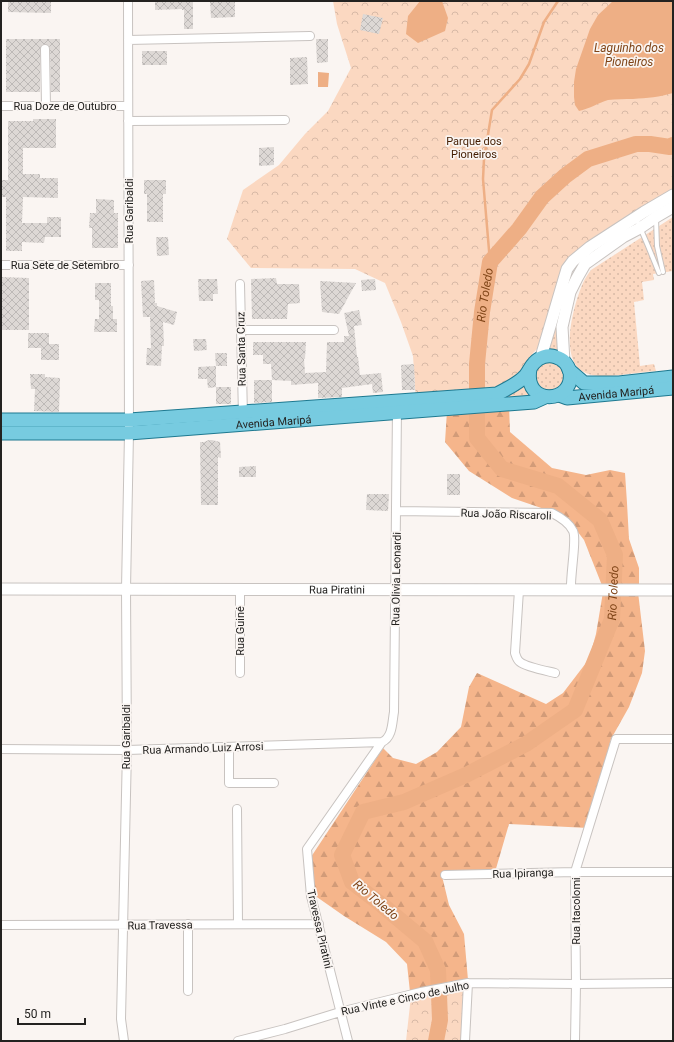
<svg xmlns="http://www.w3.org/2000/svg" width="674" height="1042" viewBox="0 0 674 1042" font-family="Roboto,sans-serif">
	<defs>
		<pattern id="grass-dots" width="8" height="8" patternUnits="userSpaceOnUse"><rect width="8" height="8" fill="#fbd8c1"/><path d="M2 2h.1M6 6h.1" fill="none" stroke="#d7b9a6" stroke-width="1.8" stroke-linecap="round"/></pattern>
		<pattern id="forest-firs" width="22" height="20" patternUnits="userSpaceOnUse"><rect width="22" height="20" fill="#f5b58b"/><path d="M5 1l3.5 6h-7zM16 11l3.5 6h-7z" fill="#d29b78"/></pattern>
		<pattern id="park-crowns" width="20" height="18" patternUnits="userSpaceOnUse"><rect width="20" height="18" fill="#fbd8c1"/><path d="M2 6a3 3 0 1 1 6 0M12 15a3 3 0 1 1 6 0" fill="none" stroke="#d7b9a6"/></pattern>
		<pattern id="building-cross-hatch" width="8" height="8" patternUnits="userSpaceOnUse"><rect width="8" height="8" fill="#ddd8d5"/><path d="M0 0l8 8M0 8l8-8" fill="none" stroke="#bdb9b7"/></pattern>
	</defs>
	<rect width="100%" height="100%" fill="#faf5f2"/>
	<path fill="url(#grass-dots)" d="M673,217V271L653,274L654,280L642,282L644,300L634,302L640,366L654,364L656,371C644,372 632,373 620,375C614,375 607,377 601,376C597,376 590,375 586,373C557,362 574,303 583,283C585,278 588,274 591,270Z
		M556,325L558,326L560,353L547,350Z
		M555,360L564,372C564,375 564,379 563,381C560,391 545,394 538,386C535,383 535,375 534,371L540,362Z
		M526,380L536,395L498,401Z"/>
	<path fill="url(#forest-firs)" d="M509,405L510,432L552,468L586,475L610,470L625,473L627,503L629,539L639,568V587L603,588L584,540L571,523L553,512L512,498L469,471L445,442L447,411Z
		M603,592H638L645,651L642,673L629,707L611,739L588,828L509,824L495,872H441L449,905L464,934L468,980L410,992L407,964L386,942L344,916L314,895L309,860L383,748L393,758L416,764L437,752L461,727L469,687L477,673L546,704L563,693L589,659L596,634Z"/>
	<path fill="url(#park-crowns)" d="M333,1H673V189L651,202L573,254L539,347L533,353L524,367L497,394L416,401L413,356L401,322L385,283L355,269L251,268L227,239L243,190L279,165L305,134L328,111L351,68L337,24Z
		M467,986L463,1041H406L411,996Z"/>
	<path fill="#eeaf85" d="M420,1H442L448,18L445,31L418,43L406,34L408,16Z
		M613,1H673V93C660,97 647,98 633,99C625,99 616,99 608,100C598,103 589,109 579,111L575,105L574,97V82L576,69L590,29L598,15Z
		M318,72L329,73L328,87H318Z"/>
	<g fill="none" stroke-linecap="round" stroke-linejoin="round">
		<path stroke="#eeaf85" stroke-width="2.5" d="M490,262L483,179L484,159L492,110L520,79L529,64L544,22L558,1"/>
		<path stroke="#eeaf85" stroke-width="16" id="s1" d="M436,1041L440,1020L438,970L425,941L382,905L352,882L342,855L363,812L404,802L466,775L526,744L575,710L612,619L615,555L600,520L558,486L502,469L477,438V364L482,312L490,262L519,229L542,197L565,176L588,159L636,144H650L670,147L673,145"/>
	</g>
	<path fill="url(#building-cross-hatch)" d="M8,1H51V13L8,12Z
		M155,1H193V29H184V10H182V9L155,10Z
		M210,1H235V17L211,18Z
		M363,14L383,18L379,34L360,30Z
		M6,39H60V92H51L50,49L49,46L45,44L42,45L40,49V92H6Z
		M316,39H328V62L317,63Z
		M142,51H167V65H142Z
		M307,57L308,84L290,85V58Z
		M33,119H56V148H23V174H40V178H58V198L23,197L22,223H47V217H61V237H45L44,243L22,242V251H6V197H1V180H8V121H33Z
		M274,147V165L259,166V148Z
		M144,180H166V194H163V222H147V194H144Z
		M96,199L114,200V213H118V248H92V228H89L90,213H96Z
		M156,237H168L169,255L157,256Z
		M1,277L29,278V330H1Z
		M276,278L277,284H299L300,303L288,304L287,319H252L251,279Z
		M198,279H217L218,294H213V301H199Z
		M375,279L376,290L362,291L361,280Z
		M154,280L155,303H157V306L177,312L174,325L163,322L164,346H162L161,366L146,365L147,348H151L150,317H143L141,281Z
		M320,281L356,283L339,314L322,312Z
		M95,283H111V306H113V319H117V332H94L95,319H99V300H95Z
		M359,310L362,325L354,326L357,357H358L360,375L381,373L383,392L373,393L372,384L342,388V397L318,398V383L291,385V381L272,380L271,364H263V355H253V342H306L305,359H304L305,373L326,372L327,342H344V336H349L344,313Z
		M28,333H49V344H59V360H41V348H28Z
		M193,339H206L207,350L194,351Z
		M215,353H227V366H216Z
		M414,364L415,390H402L401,365Z
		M216,366V387L208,388L207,379H198V367Z
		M30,374H45V377L60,378L59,412L34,411L35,389H31Z
		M254,380H272V402L254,403Z
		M216,387H231V404H216Z
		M209,440H212L220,442L221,458L218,457V505H201L200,442H204Z
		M256,466V477H239V467Z
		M447,474H460V495H447Z
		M367,494H389L388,511L366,510Z"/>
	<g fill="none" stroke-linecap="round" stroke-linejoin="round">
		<defs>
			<path id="service" d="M636,218L648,246L659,273
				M656,219L657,246L663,272"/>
			<path id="minor" d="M128,40L310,36
				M45,49L46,106
				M1,106H128
				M128,121L285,120
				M1,265H129
				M240,284L243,416
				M241,330H334
				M396,511L552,513C560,517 569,522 573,531C577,539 570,576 571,590
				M240,589V673
				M519,590L515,653C516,656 517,660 520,662C526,667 547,671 555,673
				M229,747V783H274
				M1,749L127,750L382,742
				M237,809L238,924
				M445,875L575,872H673
				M1,925L319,924
				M188,991V924
				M124,1041L121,1019L127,750L126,589L129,433L128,1
				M238,1041L285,1029L340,1012L421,992L468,983L576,984L673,983
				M348,1041L311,896L307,849L382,742C393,737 392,722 394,712L397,408
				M465,1041L468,983
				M575,1041L576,984L575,872L616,739H673"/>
			<g id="tertiary">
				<path d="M541,357L564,279L567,269L573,261L590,247L644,212L673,195"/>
				<path d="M564,362L562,327L570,292L577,278L585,264L623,237L640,228L656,217L673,207"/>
				<path id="s2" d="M1,589L673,590"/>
			</g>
			<g id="primary">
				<path d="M569,370L584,383H619L673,377"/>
				<path id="s3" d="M559,395L567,398L673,388"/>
				<path d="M1,420H129L497,394C506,389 518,384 525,376C529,372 530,367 534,363C539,357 548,354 556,357C563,359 568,365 570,372C575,404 523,407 530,369"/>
				<path id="s4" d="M1,433H129L534,402L545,397"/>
			</g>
		</defs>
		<use href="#service" stroke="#c8c3c0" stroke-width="6"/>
		<use href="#minor" stroke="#c8c3c0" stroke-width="10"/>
		<use href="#tertiary" stroke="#c8c3c0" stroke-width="13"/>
		<use href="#primary" stroke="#1e7990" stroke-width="15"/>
		<use href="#service" stroke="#fff" stroke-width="4"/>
		<use href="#minor" stroke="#fff" stroke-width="8"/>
		<use href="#tertiary" stroke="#fff" stroke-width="11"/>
		<use href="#primary" stroke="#77cbe0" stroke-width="13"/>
	</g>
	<g text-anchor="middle" stroke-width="3.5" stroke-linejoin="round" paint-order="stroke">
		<g font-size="11" fill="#232220" stroke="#faf5f2">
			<text x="65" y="110">Rua Doze de Outubro</text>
			<text transform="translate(129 211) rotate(-90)" y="4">Rua Garibaldi</text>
			<text x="65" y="269">Rua Sete de Setembro</text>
			<text transform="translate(241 349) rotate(-91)" y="4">Rua Santa Cruz</text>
			<text dy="4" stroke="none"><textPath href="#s3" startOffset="58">Avenida Maripá</textPath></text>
			<text dy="4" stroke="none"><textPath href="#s4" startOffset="273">Avenida Maripá</textPath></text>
			<text transform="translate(506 514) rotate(2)" y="4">Rua João Riscaroli</text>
			<text transform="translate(396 579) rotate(-89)" y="4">Rua Olivia Leonardi</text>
			<text dy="4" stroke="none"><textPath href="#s2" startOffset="336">Rua Piratini</textPath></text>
			<text transform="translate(240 631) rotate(-90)" y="4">Rua Guiné</text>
			<text transform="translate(126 737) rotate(-90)" y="4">Rua Garibaldi</text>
			<text transform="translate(203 748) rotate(-2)" y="4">Rua Armando Luiz Arrosi</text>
			<text transform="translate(523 873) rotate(-2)" y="4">Rua Ipiranga</text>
			<text transform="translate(576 911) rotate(-90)" y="4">Rua Itacolomi</text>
			<text transform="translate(160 925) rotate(-1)" y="4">Rua Travessa</text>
			<text transform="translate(320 929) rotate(77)" y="4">Travessa Piratini</text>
			<text transform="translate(405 998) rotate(-12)" y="4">Rua Vinte e Cinco de Julho</text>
		</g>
		<g font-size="11" fill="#441d00" stroke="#faf5f2">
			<text x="474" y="145">Parque dos<tspan x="474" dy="13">Pioneiros</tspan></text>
		</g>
		<g font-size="12" font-style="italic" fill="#7f4417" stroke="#faf5f2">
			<text x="629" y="52">Laguinho dos<tspan x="629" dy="14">Pioneiros</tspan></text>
			<text dy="4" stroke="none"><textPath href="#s1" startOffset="1007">Rio Toledo</textPath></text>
			<text dy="4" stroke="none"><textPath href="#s1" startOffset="635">Rio Toledo</textPath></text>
			<text transform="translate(376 900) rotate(40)" y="4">Rio Toledo</text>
		</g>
	</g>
	<rect width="674" height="1042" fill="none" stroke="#232220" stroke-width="4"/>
	<path d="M18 1018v6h67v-6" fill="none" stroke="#232220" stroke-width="2"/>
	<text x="24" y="1018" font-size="12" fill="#232220" stroke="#faf5f2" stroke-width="3" paint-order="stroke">50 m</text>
</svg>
